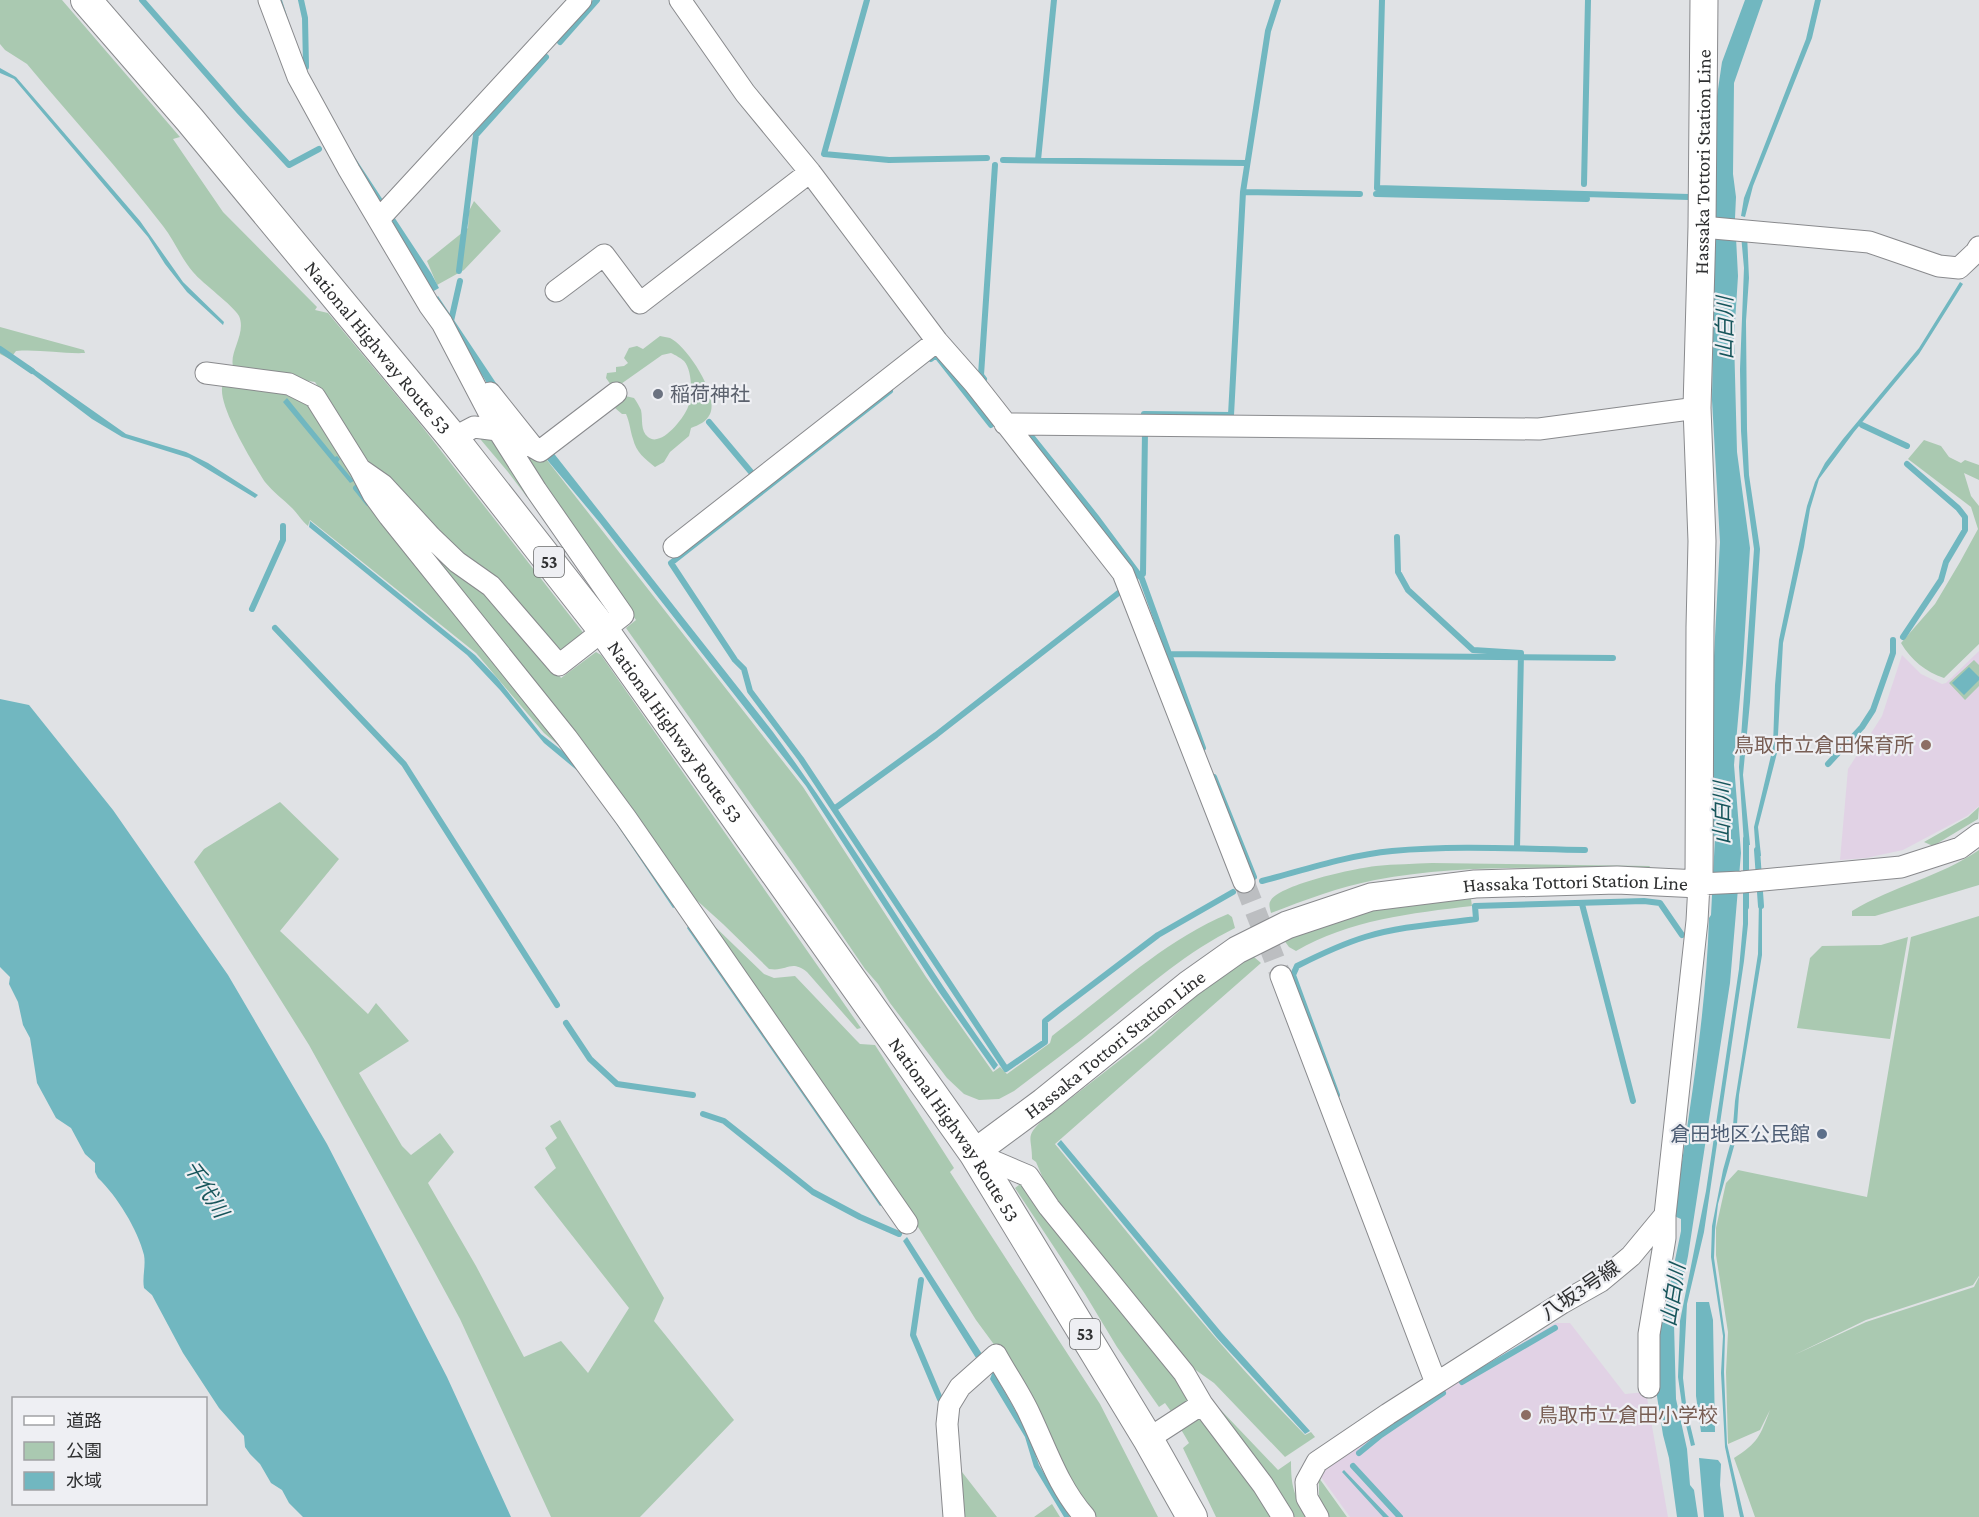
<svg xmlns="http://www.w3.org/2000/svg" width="1979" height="1517" viewBox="0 0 1979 1517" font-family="'Crimson Pro','Noto Sans JP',serif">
	<rect width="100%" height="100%" fill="#e0e2e5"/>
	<path fill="#e1d2e5" d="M1979,651V806L1967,816L1903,850L1866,858L1840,860L1848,769L1882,716L1902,655L1921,674L1942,684L1946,683Z
		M1556,1323H1570L1625,1394L1646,1392L1668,1517H1350L1321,1477L1327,1468L1344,1453L1461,1379Z"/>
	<path fill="#aac9b1" d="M0,0H62L180,137L173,139L223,212L317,307L315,310L328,313L417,420L585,635L567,651L556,652L391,488L356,446L315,382L234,369C227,354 247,334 239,316C233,305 203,284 193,272C181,258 174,240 163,226C120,170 72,118 27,64L5,50L0,44Z
		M474,201L501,231L464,270L437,285L427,261L468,228L469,211Z
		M0,327L84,350L85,353C62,354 39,349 16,351L10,359L0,354Z
		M660,336C663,337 667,337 670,338C687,346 719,395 710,414C706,422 699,425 691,428L689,436L670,452L664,462L655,467C645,459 636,452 633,439C630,430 630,423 626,414H622L615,408L614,399L621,395L634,398C637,402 639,406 641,410C643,419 640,431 648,437C661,448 684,418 688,407C693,395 692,370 684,361C681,358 675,355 671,353L662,355L611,391V385L606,378L607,373L616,372V367L624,366L628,363L624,358L629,348L637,346L643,349Z
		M223,384L290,390L309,401L582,765L544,733L476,653L310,520L308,526C301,520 298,514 292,508C283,499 273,492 265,482C254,465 215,402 223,384Z
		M494,405L543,455L803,787L926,977L993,1072L1000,1067L1007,1074L1050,1043L1052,1036L1057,1032C1112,991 1165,940 1228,914L1232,917L1235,928C1186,952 1144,990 1101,1024C1073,1047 1043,1069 1014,1091L999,1099L979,1100L964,1094L947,1078L890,1003L878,984L865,969L799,872L626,628L636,620L548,495Z
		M480,437L498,442L575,560L508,472L481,440Z
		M1924,440L1941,446L1949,457L1961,463L1965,460L1979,465V480L1964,473L1971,496L1979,506V644L1944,678C1926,672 1911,660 1901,643L1935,604L1960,562L1978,529L1971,507L1908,459Z
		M377,489L522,627L561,678L596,652L601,655L861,1028L857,1029L807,972C790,959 788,972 769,969L723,924L682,887Z
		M1974,660L1979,665V686L1965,700L1949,683Z
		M280,802L339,859L280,931L368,1014L376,1003L409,1041L359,1073L402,1146L411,1155L440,1133L454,1152L428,1183L476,1266L524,1357L561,1341L588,1373L629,1308L534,1187L556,1168L545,1148L557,1138L550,1126L560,1120L664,1298L654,1321L734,1420L640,1517H551L460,1319L421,1247L309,1045L194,862L204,849Z
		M1979,807L1978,819L1933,846L1924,842L1968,817Z
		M1979,850V885L1875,916H1852V911C1893,886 1940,877 1979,850Z
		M1432,863L1650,866L1649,868C1559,869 1465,863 1375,880C1339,887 1305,900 1271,913C1270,908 1268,904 1271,900C1282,884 1356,868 1376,866C1395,864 1414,864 1432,863Z
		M1471,899L1472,906C1412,913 1349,920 1296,951L1289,947L1281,936L1325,921L1401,905Z
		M1979,916V1276L1973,1285L1866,1320L1794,1355L1866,1322L1974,1287L1979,1277V1517H1755L1734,1458C1758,1443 1760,1436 1770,1410L1760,1430L1728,1444L1726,1372L1728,1332L1716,1255V1228L1726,1183L1738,1170L1867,1197L1911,937Z
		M707,919L764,974L774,978L795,976L855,1039L860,1044L875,1045L954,1168L950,1172L1100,1404L1158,1517H1090L1001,1354L976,1320L918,1227L899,1203Z
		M1908,937L1890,1039L1797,1028L1810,958L1822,946L1881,945Z
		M1247,951L1261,963L1055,1144C1136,1242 1215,1344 1305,1435L1311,1432L1315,1437L1285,1457L1214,1383L1183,1361L1054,1204L1036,1162L1032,1159C1032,1136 1024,1137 1044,1119L1151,1036Z
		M1023,1182L1194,1401L1175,1417L1165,1403L1159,1407L1117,1347L1085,1294L1015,1188Z
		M1216,1405L1278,1470L1291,1461C1291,1488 1294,1494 1307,1517H1293Z
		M1197,1411L1275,1517H1216L1183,1448L1189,1443L1179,1426Z
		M955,1463L997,1517H958Z
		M1319,1478L1347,1517H1328L1319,1496Z
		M1052,1504L1060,1517H1034Z"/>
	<path fill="#71b7c0" d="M275,0H282L297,48L312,87L329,118L431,273L439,288L432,292L323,118Z
		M1745,0H1763L1734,83L1733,174L1736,197L1735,218L1738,276L1734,338L1737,452L1750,548L1743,663L1734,765L1741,853L1730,983L1688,1256L1674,1324L1676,1399L1687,1449L1690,1485L1694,1490L1698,1517H1677L1669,1458L1663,1435L1654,1377V1362L1681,1231V1219L1674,1216C1688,1118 1706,1018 1709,918L1711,915L1715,837L1710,833L1714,656L1720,542L1712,400L1717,96L1722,62Z
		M1815,0H1821L1812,38L1753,186L1745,217L1741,216L1744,198L1806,39Z
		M0,68L16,77L140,221L183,282L224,322L223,325L187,292L165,264L148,237L14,79L0,73Z
		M1747,234L1749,278L1746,321L1747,429L1749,475L1760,549L1750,702L1743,775L1750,845H1744L1739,767L1754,549L1744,476L1741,431L1740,369L1744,268L1741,235Z
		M1960,282L1963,284L1919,354L1854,432L1819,479L1810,509L1804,547L1783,643L1777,753L1758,827L1761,856H1756L1754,827L1773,747L1775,685L1779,640L1807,506L1815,482L1825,463L1843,439L1919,348Z
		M438,296L504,395L519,415L552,451L773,732C853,840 919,957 998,1065L994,1070L939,992L806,786L600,523L498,401L435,299Z
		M28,365L126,434L186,452L208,463L258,495L255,498L189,458L122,437L92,419L26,369Z
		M287,398L335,457L337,456L340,459L338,462L354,481L350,483L283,402Z
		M310,521L475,655L497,678L541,734L574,760L679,905L673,908L585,777L544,743L500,690L467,655L309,527Z
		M1969,667L1979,677V680L1964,695L1952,683Z
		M0,699L29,705L113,810L228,975L327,1144L447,1377L511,1517H303L289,1503L282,1490L271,1483L260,1464L250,1454L245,1447L244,1436L219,1408L183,1353L152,1295L144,1288C142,1277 146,1266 144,1255C138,1230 117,1196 98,1178L95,1172V1163L85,1154L71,1128L56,1118L37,1083L30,1038L23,1025L18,1002L9,984L10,977L0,967Z
		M1759,899H1762V955L1739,1095L1736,1139L1718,1204L1715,1230L1714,1258L1725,1335L1724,1372L1727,1444L1744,1517H1740L1725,1447L1721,1373L1723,1336L1711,1257L1712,1226L1723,1170L1732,1138L1735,1101L1758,954Z
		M1743,901H1748V924L1744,961L1704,1232L1687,1304L1683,1378L1687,1412L1695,1445L1691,1446L1683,1412L1678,1377L1680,1321L1706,1191L1739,969L1743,924Z
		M692,921L886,1202L880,1206L687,928Z
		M1061,1140L1222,1333L1310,1431L1305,1434L1217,1338L1057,1144Z
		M907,1237L982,1354L976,1358L903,1241Z
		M1696,1302H1709L1713,1320L1715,1432H1701L1696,1396Z
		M993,1371L1028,1433L1039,1465L1070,1517H1064L1034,1467L1025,1437L990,1379Z
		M1699,1458L1718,1460L1721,1464L1720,1485L1724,1517H1704Z
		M1344,1470L1389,1517H1383L1342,1472Z"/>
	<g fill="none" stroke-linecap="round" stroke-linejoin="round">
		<path stroke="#71b7c0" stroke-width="6" d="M142,0L240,112L289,165L319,149
			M301,0L305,18L306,67
			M867,0L824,154L889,160L987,158
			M1382,0L1377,188L1689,197
			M560,42L597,0
			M1003,160L1246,163
			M1038,160L1054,0
			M1584,184L1588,0
			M1243,192L1360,194
			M1376,194L1587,199
			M459,271L476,135L546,57
			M451,321L460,281
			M0,349L32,371
			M931,359L936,355L991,425
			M984,379L981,375L995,165
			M890,391L671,563L735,660L744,669L750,691L801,759L1006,1069L1045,1042V1021L1059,1010L1158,935L1233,892
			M1144,414L1231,415L1243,192L1268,31L1278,0
			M709,422L751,472
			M1862,425L1907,446
			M1032,437L1096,517L1142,579L1203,748
			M356,488L368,503
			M1397,537L1398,572L1408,590L1473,650L1521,653L1517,848
			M1139,576L1143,574L1145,432H1147
			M252,609L283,540V526
			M275,628L404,764L557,1005
			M1903,637L1941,580L1946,562L1965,530V517L1958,508L1907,464
			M1169,654L1613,658
			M1828,764L1862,727L1873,710L1893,653V640
			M1214,777L1254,877
			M834,809L936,735L1121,591
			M1757,850L1761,906
			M1262,881C1304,870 1349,855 1392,851C1456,845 1521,849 1585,850
			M1582,904L1633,1101
			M1746,907V839
			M566,1023L590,1059L617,1084L693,1095
			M1337,1095L1293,975L1297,966C1319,955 1342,944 1365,937C1401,926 1439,924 1476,919L1475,906L1644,901L1660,903L1682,935
			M703,1114L724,1121L813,1192L860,1217L899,1234
			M921,1280L913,1335L940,1399
			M1462,1382L1555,1328
			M1359,1453L1381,1435L1443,1393
			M1353,1466L1400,1517"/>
		<path stroke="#bcbec1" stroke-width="21" stroke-dasharray="21 10" stroke-linecap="butt" d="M1244,882L1281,976"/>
		<defs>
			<path id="minor" d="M269,0L298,77L349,170L429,305L442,323L498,430L474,427L453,438
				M680,0L745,93L810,172L937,341L974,383L1123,573L1244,882
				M379,219L581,0
				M1702,227L1869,242L1939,266L1959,268L1976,252L1979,247
				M556,291L604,255L640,303L810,172
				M206,373L289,384L315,397L360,469L383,485L431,537L457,562L491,586L559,665L623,615L536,490L498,430
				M490,393L533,447L540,451L616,393
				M1005,424L1539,429L1697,408
				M360,469L373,494L389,516L567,738L626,818L907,1223
				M674,547L937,341
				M1281,976L1436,1383
				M974,1153L1028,1176L1049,1207L1184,1373L1202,1404L1263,1485L1283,1517
				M1649,1387V1334L1665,1238V1215
				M1148,1439L1202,1404
				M954,1517L947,1424L949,1405L960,1387L996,1355C1007,1375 1021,1395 1030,1415C1047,1451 1059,1488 1085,1517
				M1318,1517L1307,1498L1306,1482L1317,1462L1388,1414L1562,1303L1601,1281L1631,1256L1665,1215L1697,921L1699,884L1742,882L1901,867L1960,848L1979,834"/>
			<g id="major">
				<path id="s1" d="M974,1153L1043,1102L1189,984L1237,950L1287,925L1371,897L1475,884L1617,880L1699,884L1700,627L1702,541L1697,408L1702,227L1704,0"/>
			</g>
			<g id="highway">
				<path id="s2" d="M86,0L190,120L453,438L604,631L974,1153L1148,1439L1192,1517"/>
			</g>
		</defs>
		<use href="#minor" stroke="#898a8d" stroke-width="23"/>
		<use href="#major" stroke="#898a8d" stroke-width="29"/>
		<use href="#highway" stroke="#898a8d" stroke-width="32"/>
		<use href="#minor" stroke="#fff" stroke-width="21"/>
		<use href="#major" stroke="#fff" stroke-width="27"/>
		<use href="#highway" stroke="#fff" stroke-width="30"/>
	</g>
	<circle fill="#6b7280" stroke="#eeeff3" stroke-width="2" cx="658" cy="394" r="6"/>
	<g fill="#8d6e63" stroke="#eeeff3" stroke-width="2">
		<circle cx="1926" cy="745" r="6"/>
		<circle cx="1526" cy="1415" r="6"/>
	</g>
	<circle fill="#5c6f8a" stroke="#eeeff3" stroke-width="2" cx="1822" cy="1134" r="6"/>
	<g text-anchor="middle" stroke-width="4.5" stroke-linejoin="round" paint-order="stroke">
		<g fill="#eeeff3" stroke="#68696a" stroke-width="1.5">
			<rect x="534" y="547" width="30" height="30" rx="4.5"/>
			<rect x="1070" y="1319" width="30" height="30" rx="4.5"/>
		</g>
		<g font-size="18" font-weight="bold" fill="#2e2f30">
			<text x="549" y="568">53</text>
			<text x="1085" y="1340">53</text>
		</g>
		<g font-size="20" fill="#2e2f30" stroke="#eeeff3">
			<text dy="7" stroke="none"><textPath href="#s1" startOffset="1528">Hassaka Tottori Station Line</textPath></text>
			<text dy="7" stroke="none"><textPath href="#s2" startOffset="454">National Highway Route 53</textPath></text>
			<text dy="7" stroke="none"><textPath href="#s2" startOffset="940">National Highway Route 53</textPath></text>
			<text dy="7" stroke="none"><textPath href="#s1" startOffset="682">Hassaka Tottori Station Line</textPath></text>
			<text dy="7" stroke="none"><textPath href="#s1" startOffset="178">Hassaka Tottori Station Line</textPath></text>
			<text dy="7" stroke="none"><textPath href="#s2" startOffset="1426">National Highway Route 53</textPath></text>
			<text transform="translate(1580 1290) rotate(-34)" y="7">八坂3号線</text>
		</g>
		<g font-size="20" fill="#5b616d" stroke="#eeeff3" text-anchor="start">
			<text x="670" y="401">稲荷神社</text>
		</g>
		<g font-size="20" fill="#785e54" stroke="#eeeff3" text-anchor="end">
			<text x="1914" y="752">鳥取市立倉田保育所</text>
			<text x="1538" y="1422" text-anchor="start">鳥取市立倉田小学校</text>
		</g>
		<g font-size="20" fill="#4e5e75" stroke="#eeeff3" text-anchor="end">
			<text x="1810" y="1141">倉田地区公民館</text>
		</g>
		<g font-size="21" font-style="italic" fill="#17555b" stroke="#eeeff3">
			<text transform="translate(1725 328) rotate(-90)" y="7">山白川</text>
			<text transform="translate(1722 813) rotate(-90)" y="7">山白川</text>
			<text transform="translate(206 1189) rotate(58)" y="7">千代川</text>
			<text transform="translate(1673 1295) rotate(-81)" y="7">山白川</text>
		</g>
	</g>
	<rect x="12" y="1397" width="195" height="108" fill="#eeeff3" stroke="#a1a2a5" stroke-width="1.5"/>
	<rect x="24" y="1416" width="30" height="9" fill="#ffffff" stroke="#a1a2a5" stroke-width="1.5"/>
	<text x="66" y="1427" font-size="18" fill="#2e2f30">道路</text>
	<rect x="24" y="1442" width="30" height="18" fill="#aac9b1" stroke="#a1a2a5" stroke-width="1.5"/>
	<text x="66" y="1457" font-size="18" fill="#2e2f30">公園</text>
	<rect x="24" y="1472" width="30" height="18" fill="#71b7c0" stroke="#a1a2a5" stroke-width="1.5"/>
	<text x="66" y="1487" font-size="18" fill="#2e2f30">水域</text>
</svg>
